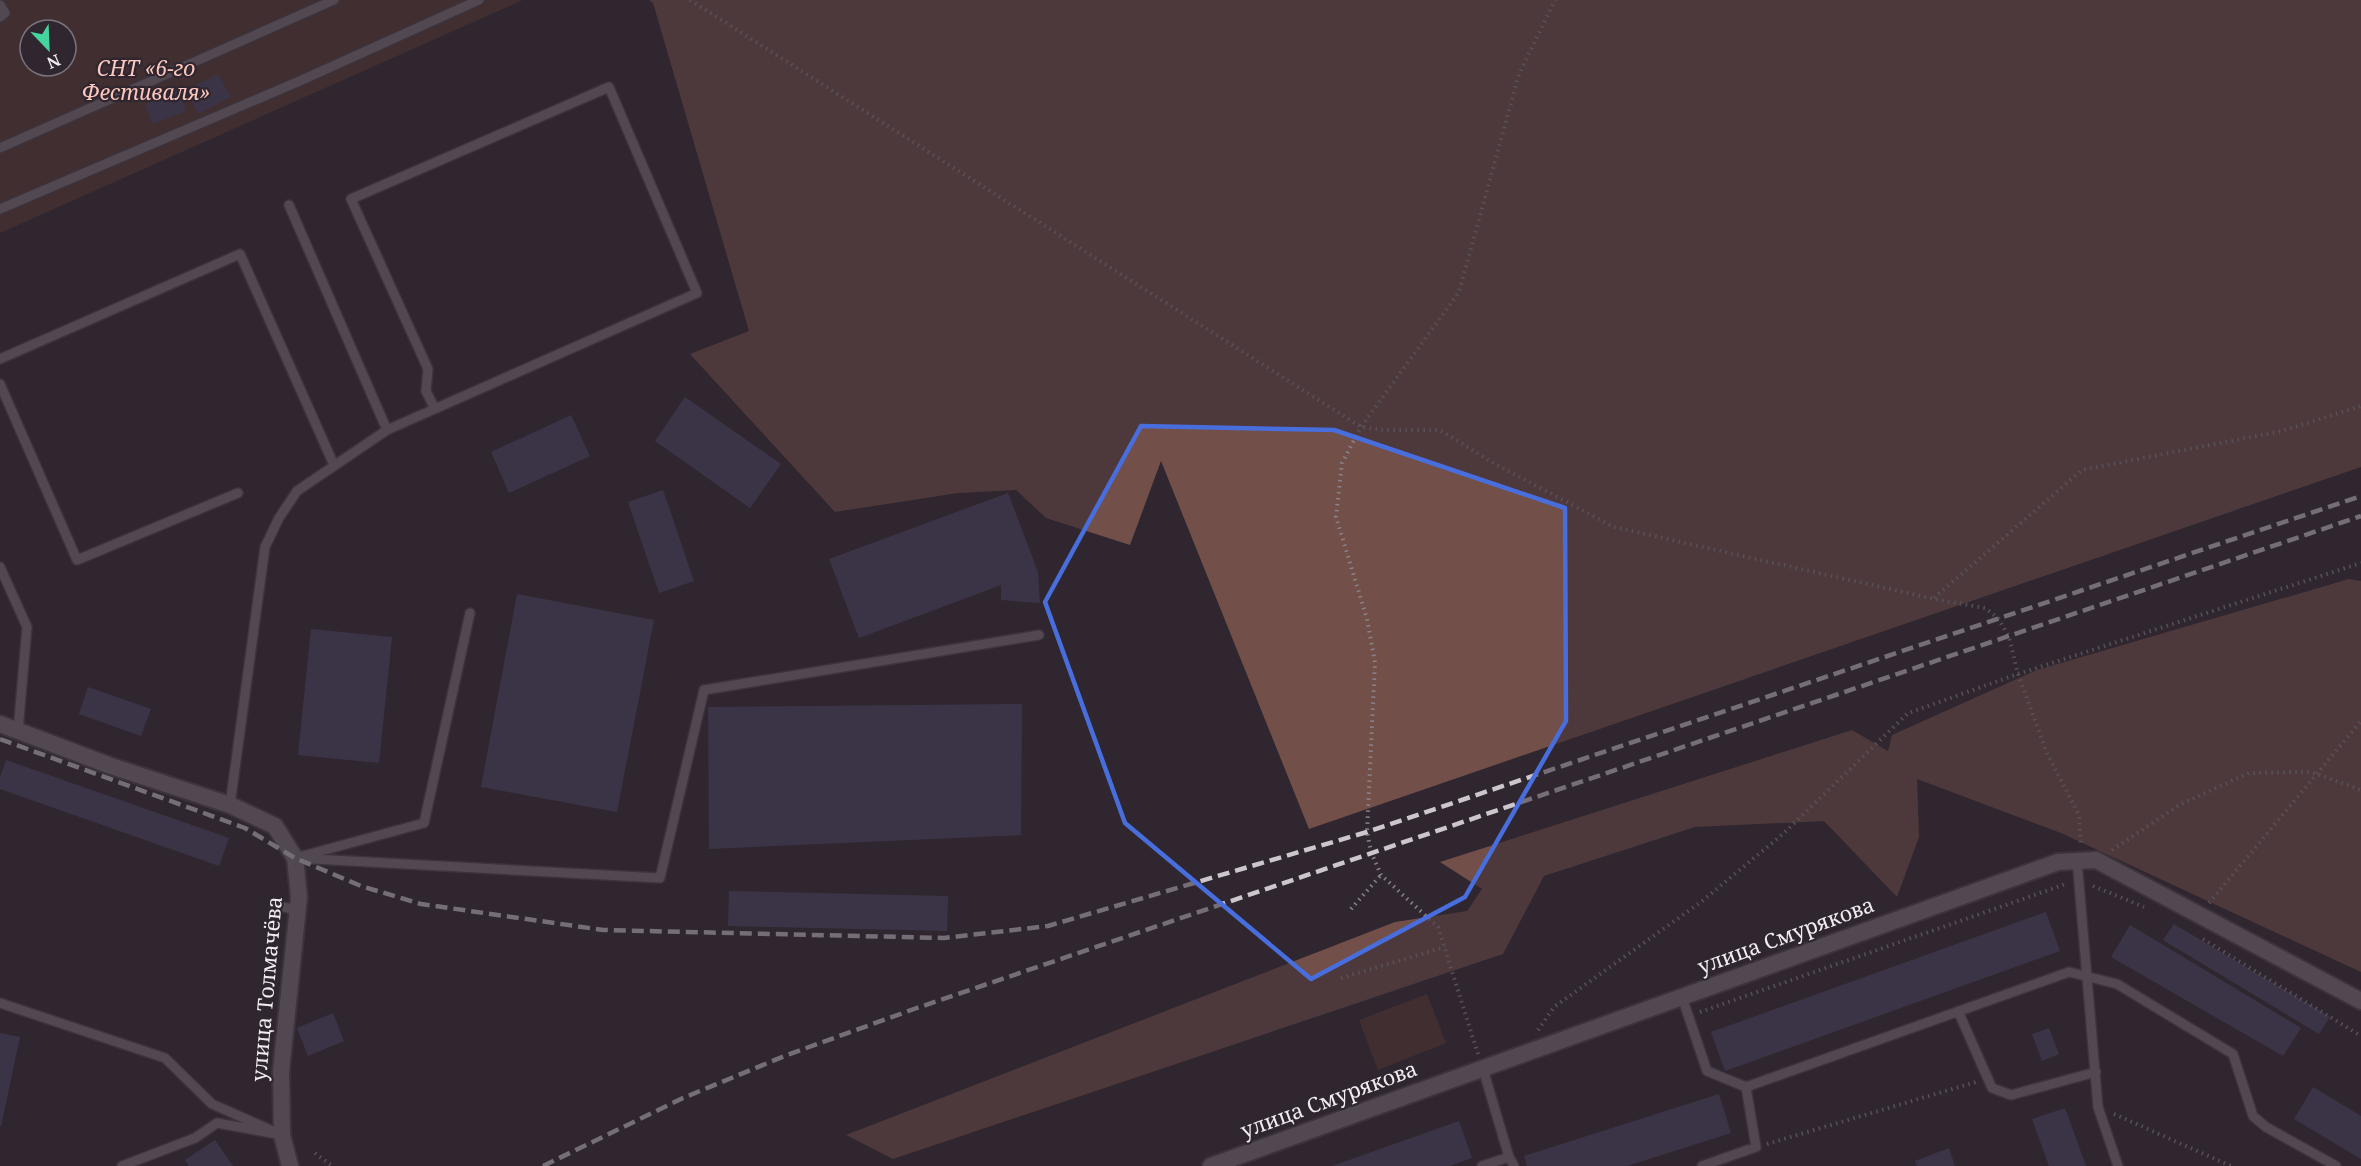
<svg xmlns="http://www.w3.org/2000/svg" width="2361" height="1166" viewBox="0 0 2361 1166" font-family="'Noto Serif',serif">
	<rect width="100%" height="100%" fill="#2f262f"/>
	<path fill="#553833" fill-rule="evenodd" d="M0,0H523L0,233ZM30,30H66V66H30Z
		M1427,994L1446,1043L1378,1070L1359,1020Z"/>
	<path fill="#724f49" d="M649,0H2361V467L1309,829L1161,461L1130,545L1046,518L1016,490L958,493L835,512L690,354L749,331L653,3Z
		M2349,579L2361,581V972L2061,833L1917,779L1919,837L1897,897L1824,821L1695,827L1544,876L1503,954L893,1159L846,1135L1395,922L1467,911L1482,889L1440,862L1852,730L1888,751L1892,735L2037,670Z"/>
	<path fill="#4b4663" d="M218,74L231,97L198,114L186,90Z
		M178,91L186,111L152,124L145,104Z
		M685,397L781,464L750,508L655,441Z
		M571,415L590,456L509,493L491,452Z
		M663,490L694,581L659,593L628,502Z
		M1008,493L1038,572L1040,603L1001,600V585L859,638L829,559Z
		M517,594L654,620L617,812L481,787Z
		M311,629L392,637L379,763L298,755Z
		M88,687L151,709L141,736L79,714Z
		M1022,704L1021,835L709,849L708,707Z
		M6,760L229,838L219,866L0,789V777Z
		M729,891L948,896L947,931L728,926Z
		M2046,912L2060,951L1725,1071L1711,1032Z
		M2174,924L2330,1017L2319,1034L2163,940Z
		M2130,925L2301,1028L2283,1056L2111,957Z
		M333,1013L344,1041L308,1056L297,1028Z
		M2049,1028L2059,1054L2042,1061L2032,1034Z
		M0,1033L20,1037L1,1126H0Z
		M2313,1087L2361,1116V1159L2294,1119Z
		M1719,1094L1731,1133L1627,1166H1527L1524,1156Z
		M2065,1108L2086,1166H2049L2032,1119Z
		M1459,1121L1472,1158L1450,1166H1332Z
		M215,1140L233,1166H189L185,1160Z
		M1949,1148L1955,1166H1917L1915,1161Z"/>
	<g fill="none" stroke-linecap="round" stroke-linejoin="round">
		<defs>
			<path id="service" d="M0,5L5,13L0,17
				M0,148L334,0
				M289,205L387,430
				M0,209L302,80L479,0
				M0,359L240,254L334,465
				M0,384L77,560L238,493
				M0,567L27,627L18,731
				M470,613L424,823L295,858L660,878L704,690L1039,635
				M230,805L265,547L279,518L297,491L387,430L697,293L609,87L351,199L428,369L426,391L435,409
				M2077,860L2098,1107L2118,1166
				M274,905L298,910
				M1682,997L1707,1071L1746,1087
				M0,1003L165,1058L212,1104L282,1135L217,1123L195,1138L122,1166
				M1958,1011L1992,1088L2011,1095L2096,1072
				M1483,1069L1509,1157
				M1482,1166L1509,1157L1514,1166
				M1702,1166L1756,1147L1746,1087L2069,972L2117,984L2233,1054L2253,1116L2266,1127L2336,1166"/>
			<path id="minor" d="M0,724L111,766L230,805L275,826L295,858L299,897L281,1071L282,1135L290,1166"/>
			<path id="tertiary" d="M1211,1166L2058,862L2096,860L2361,1001"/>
		</defs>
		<use href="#service" stroke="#4c434c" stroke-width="12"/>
		<use href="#minor" stroke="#4c434c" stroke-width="20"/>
		<use href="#tertiary" stroke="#4c434c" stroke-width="20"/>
		<path stroke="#8a838a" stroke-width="4" stroke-dasharray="1.5 4.5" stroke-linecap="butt" d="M690,0L1361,427L1384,430H1440L1495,464L1614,527L1934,599L1985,608L1998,618L2009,637L2018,674L2047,753L2079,815L2081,846
			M1934,598L2082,470L2282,431L2361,406
			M2112,850L2181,804L2249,773L2311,772L2361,790
			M2093,886L2144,907
			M2209,903L2361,721
			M1351,909L1381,875
			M2203,939L2361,1036
			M1341,978L1445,947
			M1700,1012L2066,884
			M1538,1030L1554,1007L1701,902L1783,834L1908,713L2018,674L2361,563
			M1478,1054L1438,927L1381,875L1371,852L1367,832L1375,662L1367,619L1336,517L1342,463L1361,427L1459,292L1519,74L1555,0
			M2114,1114L2231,1166
			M1767,1144L1976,1082
			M315,1153L332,1166"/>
		<use href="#service" stroke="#7d727d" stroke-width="9"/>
		<use href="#minor" stroke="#7d727d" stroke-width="16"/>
		<use href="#tertiary" stroke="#7d727d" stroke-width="16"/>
		<path stroke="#cdc6cd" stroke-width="4.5" stroke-dasharray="12 6" stroke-linecap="butt" d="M0,739L245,828L295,858L361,886L421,904L603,930L944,938L1048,926L1367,832L2361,496
			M543,1166L683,1098L787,1055L914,1009L2361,516"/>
	</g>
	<path d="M0 0H2361V1166H0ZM1141,426L1334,430L1565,508L1566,721L1465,897L1311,979L1125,823L1045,602Z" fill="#2f262f" fill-opacity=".55" fill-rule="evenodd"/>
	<path fill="none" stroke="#486edd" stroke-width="4.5" stroke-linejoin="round" d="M1141,426L1334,430L1565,508L1566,721L1465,897L1311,979L1125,823L1045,602Z"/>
	<g text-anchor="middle" stroke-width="4.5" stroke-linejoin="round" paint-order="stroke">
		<g font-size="21" font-style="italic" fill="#fcc7bd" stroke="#2f262f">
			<text x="146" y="76">СНТ «6-го<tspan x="146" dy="24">Фестиваля»</tspan></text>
		</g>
		<g font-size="21" fill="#f2ecf2" stroke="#2f262f">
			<text transform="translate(1786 936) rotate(-20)" y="7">улица Смурякова</text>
			<text transform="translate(267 989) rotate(-85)" y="7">улица Толмачёва</text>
			<text transform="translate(1329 1100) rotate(-20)" y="7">улица Смурякова</text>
		</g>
	</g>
	<g transform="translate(48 48) rotate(157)"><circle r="28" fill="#2f262f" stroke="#7d757d" stroke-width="1.5"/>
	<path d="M0-4.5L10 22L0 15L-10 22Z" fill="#46d49e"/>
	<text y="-9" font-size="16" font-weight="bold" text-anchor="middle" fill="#f2ecf2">N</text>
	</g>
</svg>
